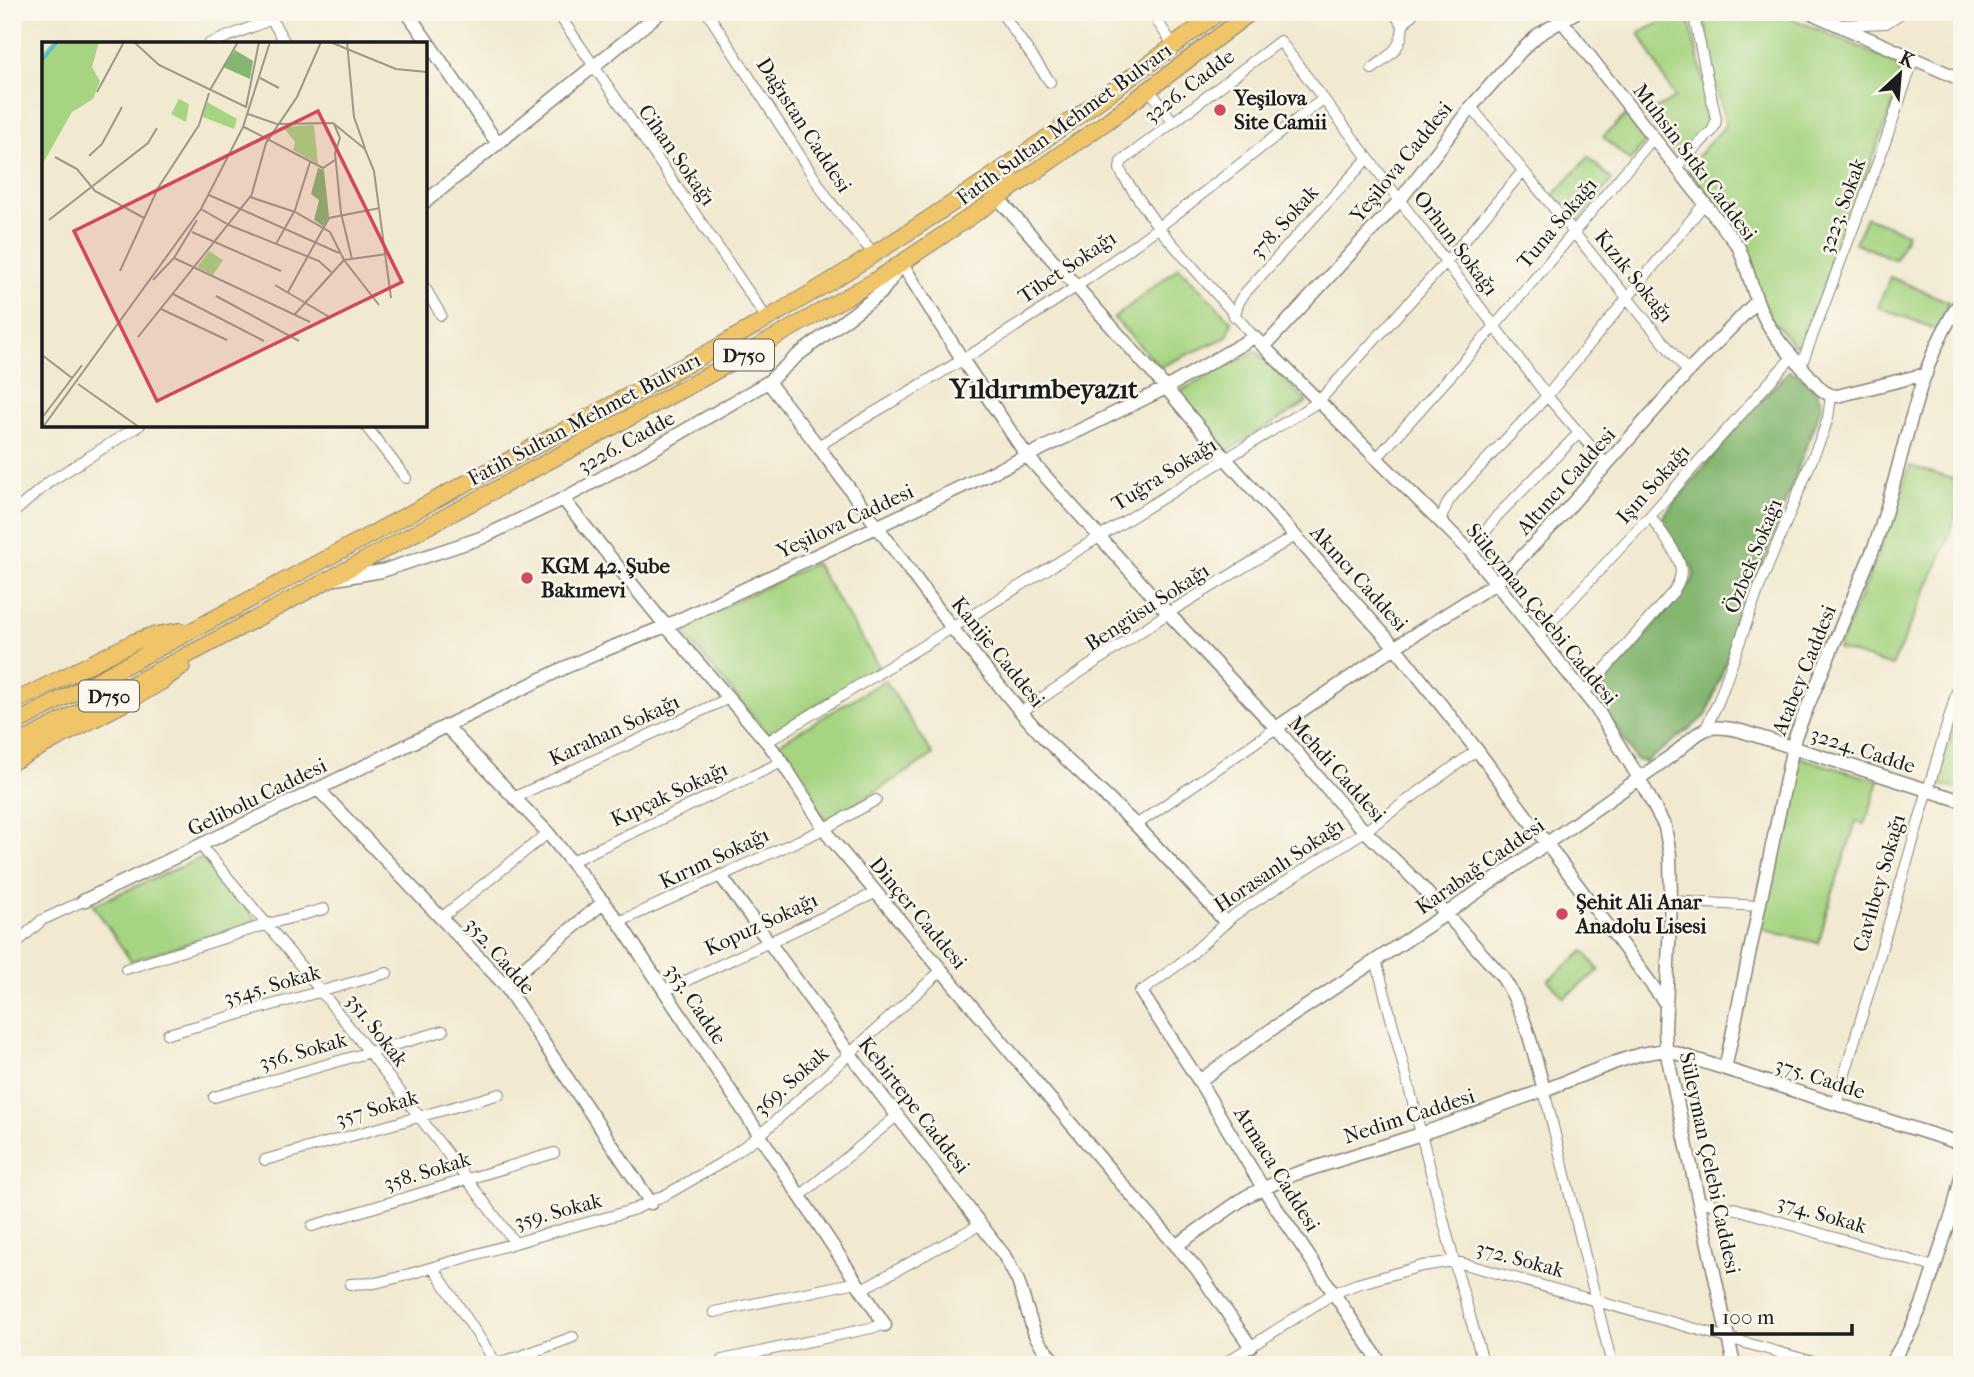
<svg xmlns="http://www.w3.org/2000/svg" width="1974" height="1377" viewBox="0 0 1974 1377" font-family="'IM FELL French Canon',serif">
	<rect width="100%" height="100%" fill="#fbf7ec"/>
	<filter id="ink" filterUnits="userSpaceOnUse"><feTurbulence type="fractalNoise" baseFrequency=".0143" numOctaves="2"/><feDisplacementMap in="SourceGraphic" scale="14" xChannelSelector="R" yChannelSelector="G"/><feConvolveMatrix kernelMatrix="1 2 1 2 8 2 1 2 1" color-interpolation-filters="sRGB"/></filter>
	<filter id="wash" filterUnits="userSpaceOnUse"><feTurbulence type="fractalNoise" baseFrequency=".00686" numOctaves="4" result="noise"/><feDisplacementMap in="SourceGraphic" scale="28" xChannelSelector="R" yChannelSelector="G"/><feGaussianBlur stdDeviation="1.57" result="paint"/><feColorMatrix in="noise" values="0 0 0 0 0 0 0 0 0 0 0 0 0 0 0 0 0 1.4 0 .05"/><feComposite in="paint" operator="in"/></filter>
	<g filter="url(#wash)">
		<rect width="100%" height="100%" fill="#f1e9d0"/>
		<path fill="#a6d481" stroke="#61784e" stroke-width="2" d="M1682,12H1687L1713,119L1678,156L1645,115L1675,98L1639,33Z
			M1702,12H1776L1867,50L1897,65L1901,74L1900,86L1802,345H1794L1771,319L1757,288L1750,251L1689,171L1691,163L1726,125L1705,45L1708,37Z
			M1626,115L1645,140L1644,144L1630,161L1603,137Z
			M1588,157L1612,180L1575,225L1553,196Z
			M1866,217L1907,233L1896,260L1855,243Z
			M1179,267L1232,322L1227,337L1160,367L1114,318Z
			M1890,277L1949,302L1938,330L1878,307Z
			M1256,351L1307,402L1227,451L1181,397L1182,390Z
			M1910,466L1962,482V496L1946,545L1892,666L1838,649L1880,551Z
			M815,563L879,667L768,735L688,638L686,628L689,623Z
			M885,680L933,755L827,822L778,744Z
			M1962,702V790L1937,784Z
			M1798,757L1879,781L1865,824L1856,822L1827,910L1819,943L1760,929Z
			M201,858L258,921L131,961L93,905Z
			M1584,951L1599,970L1564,998L1548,980Z"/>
		<path fill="#84b66f" stroke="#506946" stroke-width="2" d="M1789,371C1802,375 1818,390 1822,404L1706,716L1646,762L1636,760L1600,702V690L1692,581L1694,575L1693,569L1661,524L1664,515L1747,415Z"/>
	</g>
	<g filter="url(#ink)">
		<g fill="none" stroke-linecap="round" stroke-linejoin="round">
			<defs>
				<path id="minor" d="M267,12L286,44
					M557,12L767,319
					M707,12L830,202L874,254
					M1001,12L1050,82
					M1151,12L1174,46
					M1393,12L1403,25
					M1403,25L1414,12
					M1839,25L1886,23L1903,12
					M209,44L272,19
					M1372,69C1390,55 1402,49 1403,25
					M1149,89L1173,122
					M1471,107L1688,372
					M1677,166L1712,131L1715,125L1716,119L1693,12
					M425,288L441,315
					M1234,316L1239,302L1244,294L1368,158
					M1254,337L1158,227L1123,176L1120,169L1121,162L1280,41L1547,396L1607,465
					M1801,366L1881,154L1914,58
					M365,425L406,478
					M818,446C904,394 993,344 1077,286C1162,228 1242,162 1323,99
					M1376,459L1495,326L1654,137
					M12,514L49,482L140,425
					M1440,521L1448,502L1455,493L1547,396L1705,203
					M1471,552L1497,516L1579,433
					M1539,635L1650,516L1792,357
					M1585,692L1673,592C1678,584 1683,575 1680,565C1676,550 1659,529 1650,516
					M1021,712L1168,613L1295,536
					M1706,728L1719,700L1760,585L1823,433L1828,418L1831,396
					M767,742L1318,402L1446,262L1523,171
					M515,797L729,698
					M1136,825L1276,728
					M201,846C311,974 414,1108 515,1243
					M572,861L782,762
					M1671,901L1759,906
					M441,918L548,833
					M619,922L824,829L876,800
					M12,947L42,920L83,901
					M1376,960L1454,1261L1484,1365
					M126,969L268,924L324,909
					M664,991L875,893
					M1141,992L1186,959L1234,915L1365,831L1477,750
					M168,1034L387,973
					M1544,1090L1612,1365
					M214,1097L443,1031
					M1836,1104L1962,674
					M265,1160L500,1094
					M800,1196L898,1115
					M1698,1201L1737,1209L1934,1267
					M312,1226L554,1153
					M433,1267L496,1363
					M350,1284L375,1283L396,1278L549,1233L612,1216L635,1209L669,1193L721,1163L760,1135L942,970
					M862,1289L981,1224
					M714,1312L857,1282
					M722,1360L885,1325
					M487,1365L519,1357L573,1337
					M1222,1365L1334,1293L1357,1284L1422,1266L1454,1261L1824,1365"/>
				<path id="tertiary" d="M407,12L498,144
					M1555,12L1738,246C1748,268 1752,292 1762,313C1773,337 1791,355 1808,374C1816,384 1824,396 1837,396L1926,374
					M1809,12L1962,80
					M998,198L1166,388L1225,458L1395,647L1477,750L1666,1004
					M425,202L661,12
					M1264,347L1400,200L1471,107L1521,51L1538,35L1576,12
					M768,382L818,446L952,628L1021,712L1046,740L1136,825L1210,904L1225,922
					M563,499L666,626L767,742L782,762L832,840L1120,1182L1196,1268L1251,1347
					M335,579L382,571L481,538L563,499L641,456L768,382L798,355L881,293L902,264L962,359L1027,456L1168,613L1276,728L1355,821L1420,885L1501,975C1525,1009 1533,1051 1544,1090
					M446,726L548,833L619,922L885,1325
					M1276,728L1395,647L1497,582L1556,522L1688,372L1757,301
					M318,789L504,984L651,1203
					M721,876L850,1054L1004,1255L1018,1281L1035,1335L1042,1346L1059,1365
					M83,901L318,789L564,668L605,650L666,626L1027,456L1166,388L1254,337L1471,552L1596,708L1639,778L1665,827L1670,855L1671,901L1665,1029L1666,1050L1734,1365
					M504,984L604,902
					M1141,992L1199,1081L1263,1188L1382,1365
					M1725,1069L1795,737L1875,545C1904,464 1913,372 1962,299
					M1199,1081L1275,1027L1446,914L1671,756C1701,733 1700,721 1741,731L1962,801
					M1177,1245L1247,1196L1295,1174L1421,1134L1544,1090L1619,1061L1641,1054L1666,1050L1962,1144
					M1890,1365L1909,1333L1922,1305L1953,1211L1962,1173"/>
				<path id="trunk" d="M12,703L134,642L151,636L181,631
					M12,725L197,628L695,360C755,326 816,292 874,254C993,179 1107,96 1219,12
					M12,747L205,646L705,377L878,279L998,198L1106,122L1251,12
					M12,762L130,700L161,682L182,666"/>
			</defs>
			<use href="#minor" stroke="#868276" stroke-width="12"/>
			<use href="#tertiary" stroke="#868276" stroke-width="15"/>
			<use href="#trunk" stroke="#868276" stroke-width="18"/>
			<use href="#minor" stroke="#fff" stroke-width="10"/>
			<use href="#tertiary" stroke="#fff" stroke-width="12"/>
			<use href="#trunk" stroke="#f0c469" stroke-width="16"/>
		</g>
	</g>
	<g fill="#d1495b" stroke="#fbf7ec" stroke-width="2.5">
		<circle cx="1220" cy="110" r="7"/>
		<circle cx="527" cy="578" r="7"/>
		<circle cx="1562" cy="914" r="7"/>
	</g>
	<g text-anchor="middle" stroke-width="5" stroke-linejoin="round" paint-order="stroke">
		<g fill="#fbf7ec" stroke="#5f5e5a" stroke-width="2">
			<rect x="714" y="339.5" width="60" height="31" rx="5"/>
			<rect x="79" y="680.5" width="60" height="31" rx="5"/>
		</g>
		<g font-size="19" font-weight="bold" fill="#1c1c1c">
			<text x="744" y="362">D750</text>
			<text x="109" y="703">D750</text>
		</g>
		<g font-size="21" fill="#1c1c1c" stroke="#fbf7ec">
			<text transform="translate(1189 86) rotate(-37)" y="7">3226. Cadde</text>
			<text transform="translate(1064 124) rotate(-36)" y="7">Fatih Sultan Mehmet Bulvarı</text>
			<text transform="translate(804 125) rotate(57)" y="7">Dağıstan Caddesi</text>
			<text transform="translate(677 155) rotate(55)" y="7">Cihan Sokağı</text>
			<text transform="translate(1401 162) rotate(-51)" y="7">Yeşilova Caddesi</text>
			<text transform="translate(1695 162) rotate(53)" y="7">Muhsin Sıtkı Caddesi</text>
			<text transform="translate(1842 206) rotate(-70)" y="7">3223. Sokak</text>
			<text transform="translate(1284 222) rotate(-48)" y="7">378. Sokak</text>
			<text transform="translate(1557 223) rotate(-50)" y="7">Tuna Sokağı</text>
			<text transform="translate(1456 243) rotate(53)" y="7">Orhun Sokağı</text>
			<text transform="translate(1067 267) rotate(-34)" y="7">Tibet Sokağı</text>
			<text transform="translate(1634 276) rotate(51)" y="7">Kızık Sokağı</text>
			<text transform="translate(584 419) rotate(-28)" y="7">Fatih Sultan Mehmet Bulvarı</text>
			<text transform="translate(626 442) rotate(-29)" y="7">3226. Cadde</text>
			<text transform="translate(1164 474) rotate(-32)" y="7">Tuğra Sokağı</text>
			<text transform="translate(1566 481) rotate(-48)" y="7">Altıncı Caddesi</text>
			<text transform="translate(1653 484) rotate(-48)" y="7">Işın Sokağı</text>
			<text transform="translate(845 521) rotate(-25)" y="7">Yeşilova Caddesi</text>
			<text transform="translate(1753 556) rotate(-68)" y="7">Özbek Sokağı</text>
			<text transform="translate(1359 578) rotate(48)" y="7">Akıncı Caddesi</text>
			<text transform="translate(1147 607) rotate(-33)" y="7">Bengüsu Sokağı</text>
			<text transform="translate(1542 614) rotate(51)" y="7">Süleyman Çelebi Caddesi</text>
			<text transform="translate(998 652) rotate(51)" y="7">Kanije Caddesi</text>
			<text transform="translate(1804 670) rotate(-68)" y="7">Atabey Caddesi</text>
			<text transform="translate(614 730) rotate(-25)" y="7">Karahan Sokağı</text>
			<text transform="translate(1863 750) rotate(18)" y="7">3224. Cadde</text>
			<text transform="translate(1337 769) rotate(48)" y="7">Mehdi Caddesi</text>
			<text transform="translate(669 794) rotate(-25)" y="7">Kıpçak Sokağı</text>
			<text transform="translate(257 797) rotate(-26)" y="7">Gelibolu Caddesi</text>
			<text transform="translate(714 858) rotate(-25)" y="7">Kırım Sokağı</text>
			<text transform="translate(1279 865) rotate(-34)" y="7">Horasanlı Sokağı</text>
			<text transform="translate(1480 866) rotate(-35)" y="7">Karabağ Caddesi</text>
			<text transform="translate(1879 883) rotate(-74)" y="7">Cavlıbey Sokağı</text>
			<text transform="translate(918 913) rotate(50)" y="7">Dinçer Caddesi</text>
			<text transform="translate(761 924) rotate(-25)" y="7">Kopuz Sokağı</text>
			<text transform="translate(500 956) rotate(49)" y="7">352. Cadde</text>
			<text transform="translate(272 985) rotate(-16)" y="7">3545. Sokak</text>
			<text transform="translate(696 1004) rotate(56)" y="7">353. Cadde</text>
			<text transform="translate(377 1030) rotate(52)" y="7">351. Sokak</text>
			<text transform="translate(303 1051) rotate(-16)" y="7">356. Sokak</text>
			<text transform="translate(1820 1078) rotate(18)" y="7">375. Cadde</text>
			<text transform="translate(791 1081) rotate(-42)" y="7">369. Sokak</text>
			<text transform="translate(914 1105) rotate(52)" y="7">Kebirtepe Caddesi</text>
			<text transform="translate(377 1108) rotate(-16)" y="7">357 Sokak</text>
			<text transform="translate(1409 1116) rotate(-18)" y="7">Nedim Caddesi</text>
			<text transform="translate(1710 1163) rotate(78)" y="7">Süleyman Çelebi Caddesi</text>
			<text transform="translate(1277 1169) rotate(58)" y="7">Atmaca Caddesi</text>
			<text transform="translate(427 1171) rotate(-17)" y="7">358. Sokak</text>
			<text transform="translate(558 1211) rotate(-15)" y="7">359. Sokak</text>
			<text transform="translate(1822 1214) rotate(16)" y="7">374. Sokak</text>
			<text transform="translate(1520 1259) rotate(15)" y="7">372. Sokak</text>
		</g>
		<g font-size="21" font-weight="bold" fill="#1c1c1c" stroke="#fbf7ec" text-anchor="start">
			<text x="1234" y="105">Yeşilova<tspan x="1234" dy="24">Site Camii</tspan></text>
			<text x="541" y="573">KGM 42. Şube<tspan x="541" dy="24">Bakımevi</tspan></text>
			<text x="1576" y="909">Şehit Ali Anar<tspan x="1576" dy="24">Anadolu Lisesi</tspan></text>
		</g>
		<g font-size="28" font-weight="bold" fill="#1c1c1c" stroke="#fbf7ec">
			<text x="1044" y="398">Yıldırımbeyazıt</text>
		</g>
	</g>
	<g transform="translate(42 42)">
		<rect width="385" height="385" fill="#f1e9d0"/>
		<path d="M11,0H57L50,25L58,39L51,57L30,70L0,123V12ZM137,57L147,62L144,80L129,72ZM165,60L195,77L192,87L161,75ZM272,83V84L276,122L251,108L253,100L241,85ZM167,209L181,218L171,233L155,225Z" fill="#a6d481"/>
		<path d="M193,8L211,19L208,37L181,25ZM276,126L282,128L287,174L281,184L272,178L277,158L269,152Z" fill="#84b66f"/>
		<path fill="none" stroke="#59bbd8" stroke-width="3.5" d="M0,18L15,0"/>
		<path fill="none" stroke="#9c9788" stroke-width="2" d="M92,0L117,23L204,65L217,0M288,0L354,27L385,30M305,0L312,75L323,106M218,36L237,46M168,48L196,0M55,50L82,0M206,72L235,82L291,81L323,107L332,129L349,256M292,82L298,96L293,111L299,171L310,217M202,85L281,126L293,118M47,114L60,102L80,65M13,115L35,127L53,149L102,176M167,153L297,211M209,155L224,101L255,55L279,0M159,167L187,183L277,219L289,230M7,178L106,101L115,86M150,190L239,229M234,202L253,168L268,120M132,216L268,280M78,229L116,146L157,83L167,51M111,238L132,216L155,178M233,243L289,276M246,250L287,176L338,166M131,252L222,299M174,254L257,299M119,267L185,298M253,272L302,218L345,212M96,295L208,155L253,170L288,190L302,218L337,263M0,313L30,336M36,342L97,385M0,376L40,323M1,385L159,167L201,85L228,0"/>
		<path fill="#d1495b" fill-opacity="0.15" stroke="#d1495b" stroke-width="3.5" d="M276,69L360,240L115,359L32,189Z"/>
		<rect width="385" height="385" fill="none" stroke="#1c1c1c" stroke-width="3.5"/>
	</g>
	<rect width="1974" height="1377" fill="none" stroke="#fbf7ec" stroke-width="42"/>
	<g transform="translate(1900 74) rotate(26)" stroke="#fbf7ec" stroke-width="5" paint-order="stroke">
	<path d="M0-5L12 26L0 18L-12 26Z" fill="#1c1c1c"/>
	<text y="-10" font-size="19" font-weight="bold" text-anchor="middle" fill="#1c1c1c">K</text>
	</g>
	<path d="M1712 1324v10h140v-10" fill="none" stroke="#1c1c1c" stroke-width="3.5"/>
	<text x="1722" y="1324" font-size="21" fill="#1c1c1c" stroke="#fbf7ec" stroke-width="5" paint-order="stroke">100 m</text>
</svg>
